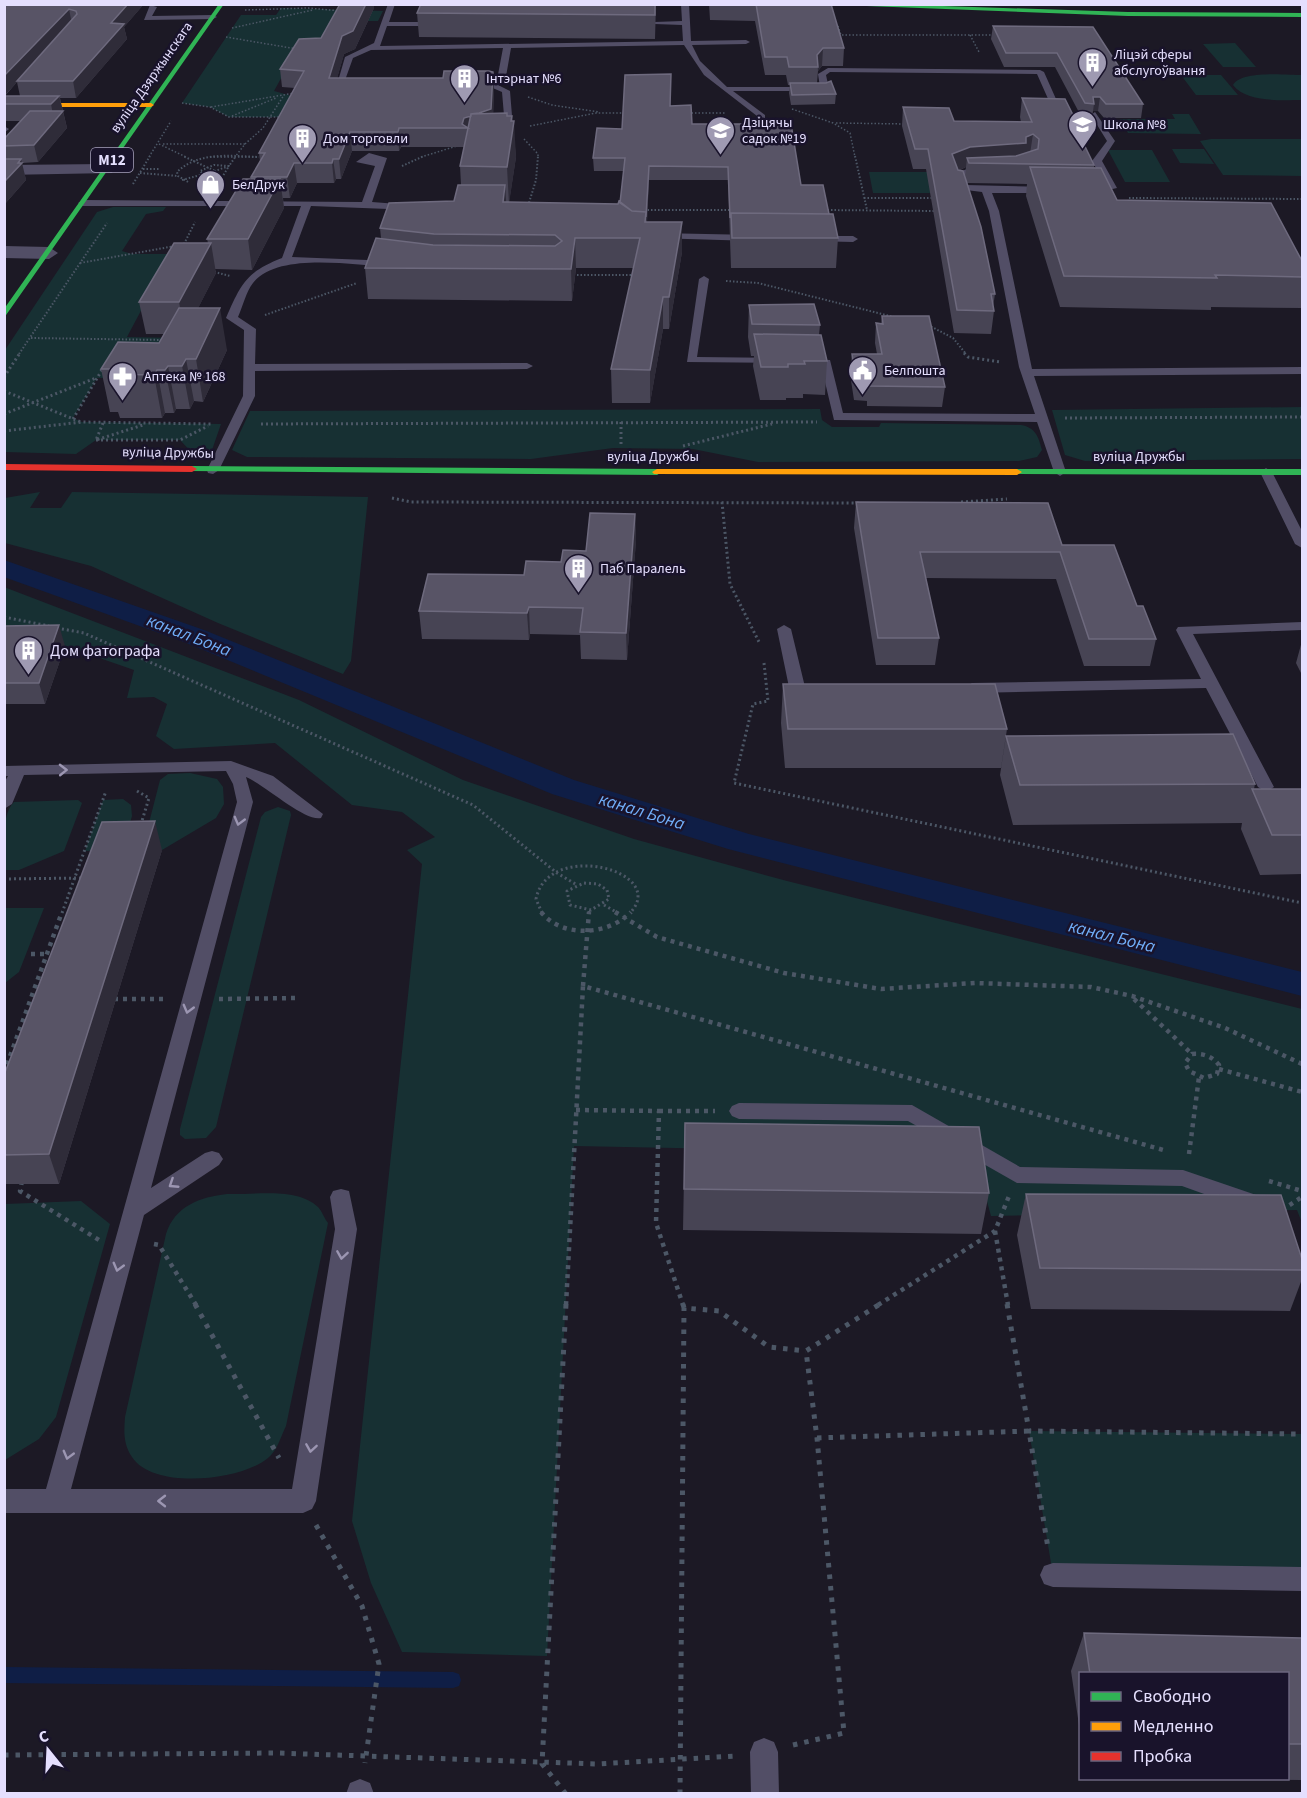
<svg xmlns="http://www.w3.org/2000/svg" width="1307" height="1798" viewBox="0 0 1307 1798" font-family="'Source Sans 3',sans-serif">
	<rect width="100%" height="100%" fill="#1c1925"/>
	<path fill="#173033" d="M281,8L383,11L378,21H333L316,53H295L274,91L296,97L305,117H229L210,107L182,103L241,15H276Z
		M1235,43L1256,67H1223L1203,44Z
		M1181,75H1221L1238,95H1196Z
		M1302,75V100C1282,100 1247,103 1233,85C1241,70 1287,75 1302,75Z
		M1172,114H1189L1201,134L1128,133L1120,119H1175Z
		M1211,139H1302V176L1223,175L1200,141Z
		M1172,149H1204L1214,164L1180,163Z
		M1108,150H1152L1170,182H1125Z
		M869,172H929L944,193H873Z
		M113,207H166L163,211L146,214L122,251L132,254H171L127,337L176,338L153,377L97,378L73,418L82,422L221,424L212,450L195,456L180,440H96L76,454L5,452V350L97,212Z
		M1302,407V459L1085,461L1065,455L1052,410Z
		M820,409L822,420L832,427H879L881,423L1021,425C1036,428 1038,436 1042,450L1037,457L1019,461L758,462L693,449L613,448L531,459L247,457L232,450L250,411Z
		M40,492L30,508H61L72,492L368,497L351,661L343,674L218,623L91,566L5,543V498Z
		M4,587L299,700L463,780L634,839L787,881L1302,1009V1223L1297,1210L991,1216L974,1154L574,1146L547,1656L402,1652L371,1583L352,1521L422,864L407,850L435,837L402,812L352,805L275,743L174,749L156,736L167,704L154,697L127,698L134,670L65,646L5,647Z
		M190,773L217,779L223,787L224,804L216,818L162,850H142L160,780L168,774Z
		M123,799L131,805L132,816L122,850L85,851L103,800Z
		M78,800L82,803L64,851L19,870H5C5,850 0,816 14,802Z
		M278,807L290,811L291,815L216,1127L206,1138L185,1139L180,1135V1129L261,817L265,812Z
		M5,908H44L19,972L5,983Z
		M227,1194C254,1195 297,1187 318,1207C322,1211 324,1218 328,1223L286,1426C281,1436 277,1451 268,1458C241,1481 153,1490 132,1457C123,1444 124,1431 125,1417L166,1234C175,1206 200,1197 227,1194Z
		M81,1201L110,1224L56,1417L39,1439L5,1460V1204Z
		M1029,1431L1302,1434V1579L1053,1575Z"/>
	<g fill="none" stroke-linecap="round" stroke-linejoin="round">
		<path fill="#0f1e46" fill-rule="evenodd" d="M4,1667L453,1672L459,1674L461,1680L459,1686L453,1688L4,1683Z"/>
		<path fill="#0f1e46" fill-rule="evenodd" d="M4,560L204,630L574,780L749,834L1302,972V996L728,849L552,794L184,642L4,577Z"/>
		<path stroke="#4c5766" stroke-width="1.5" stroke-dasharray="1.5 2" stroke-linecap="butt" d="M245,10L308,8L341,11
			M838,26L841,35H995
			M232,28L313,10
			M970,35L979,52
			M226,37L297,49
			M528,97L552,105L599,112
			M182,103L210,107L229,117H283
			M211,107L295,93
			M792,109L833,123L850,133L855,157
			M688,113H725
			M232,116L276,98
			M836,123L907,124
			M530,126L596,113H626
			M524,139L538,154V157
			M159,144L186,157
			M163,144H245L235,157
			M245,144L263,128L284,95
			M149,157L171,121
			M210,157H259
			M421,157L457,146"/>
		<path stroke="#4c5766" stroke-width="2" stroke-dasharray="1.5 2" stroke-linecap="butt" d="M855,156L867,210
			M402,166L424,156
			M143,169H159
			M140,173L178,176
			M221,176L215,171L229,166L236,156
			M182,180L215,171L183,156
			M188,182L178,176L177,172C199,151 231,156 259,157
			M133,184L150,156
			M218,184L229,166L214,165L200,171L205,176H221
			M864,198H936
			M1129,198L1302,199
			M528,206L536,180L538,156
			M644,210H732
			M824,210L936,211
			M187,246L184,244L195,222
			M80,263L175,246
			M211,271L230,276
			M570,275H635
			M726,281L758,283L894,317
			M265,315L357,283
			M928,325L953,338L966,354
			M31,338L165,340
			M19,354L107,223"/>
		<path stroke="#4c5766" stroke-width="3" stroke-dasharray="2 3" stroke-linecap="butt" d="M964,353L968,357L1001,362
			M4,377L20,353
			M4,391L81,422
			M4,414L96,378
			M1065,418L1302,417
			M73,419L103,368
			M621,422V446
			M103,423L96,440L143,425
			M261,424L817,422
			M4,431L82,422L211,424
			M96,440H180L208,426
			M683,446L772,424
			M392,498L411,502L861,503
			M722,502L730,584L760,644
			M961,502L1007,499
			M4,617L49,626
			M57,628L84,633L473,805L557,873L577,885
			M764,663L768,701L753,704L734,783L1302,903
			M137,791L149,798L141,824
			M4,879L83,878
			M584,883L598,884L607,890L609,899L591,910L570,905L567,891Z
			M604,905L618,913
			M62,913L106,791
			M542,913L536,899C548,839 670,871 630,913
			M589,913V911"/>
		<path stroke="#4c5766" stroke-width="4.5" stroke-dasharray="4 5" stroke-linecap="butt" d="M541,912C563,939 609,935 631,912
			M615,912L657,937L784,973L881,989L975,983L1091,987L1132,996L1225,1028L1302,1064
			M31,954H48
			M583,986L589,912
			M114,999H166
			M219,999L299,998
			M1134,999L1192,1054
			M1192,1054C1203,1053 1212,1056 1219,1065L1217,1074L1204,1078L1189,1071L1185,1063Z
			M1219,1069L1302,1092
			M4,1073L62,912
			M576,1110L659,1111L656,1223L683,1305
			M659,1111H715
			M1189,1154L1199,1077
			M22,1181L20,1191L99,1240
			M1269,1181L1302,1191
			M1282,1210L1302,1197
			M995,1231L1008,1305
			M154,1244L159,1245L196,1305
			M566,1305L583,986L1167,1151
			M878,1305L995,1231L1009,1196"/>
		<path stroke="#4c5766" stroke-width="5" stroke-dasharray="4.5 7" stroke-linecap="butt" d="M195,1304L279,1458
			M683,1304L684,1308L719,1311L769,1347L806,1351
			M1007,1304L1029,1431L1302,1434
			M817,1438L1029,1431L1048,1548
			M316,1525L362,1606L379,1664L365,1763
			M793,1745L844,1733L817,1438L806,1351L880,1304
			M4,1755L277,1753L598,1764L735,1756
			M566,1794L542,1764L566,1304
			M680,1794L684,1308"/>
		<path fill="#524e66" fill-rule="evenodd" d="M388,4H395L389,22H441L445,24L441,26H387L380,46L683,41L682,25L627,23L682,21L681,4H689L691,41L746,40L750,42L746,44L692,45L700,61L727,87H820L818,74L828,68L1040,70L1044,72L1056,99L1049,101L1037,74L830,72L826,75L829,89L825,91H733L765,115V129L743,136L740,135V131L758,126L757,116L704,75L684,45L511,48L505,82L498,85L510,91L513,128L499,137L495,134L505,127L502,92L488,86L470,87L466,85L497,80L503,48L371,50L353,58L344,83H356L359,87L336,88L345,57L374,43Z
			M150,5L157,7L152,16L213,15L217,17L213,19L144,20Z
			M1095,112L1115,141L1102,161L1117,188L1090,194L1087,193V189L1106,186L1092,161L1107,141L1091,115Z
			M4,126L9,129L4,133Z
			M369,153L387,158L372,202L411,205L414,206V210L311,206L292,257L392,261L397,264L392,267C355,266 279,251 253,283C246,292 243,306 238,317L256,329L255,364L527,363L533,366L527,369L255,371V396L219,470L213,474L208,473L207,470L243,396L244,330L226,318C241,284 246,272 282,258L301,206H83L78,203L83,200L362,202L375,166L356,162Z
			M990,168L995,171L993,173L962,176L965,185L1050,187L1055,190L1050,193H992L999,211L1032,369L1302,367V374L1034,376L1066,472L1060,476L1054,472L1037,422L834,420L821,365L804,363V359L830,360L843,413L1035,414L1019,367L989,211L982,192L958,189L952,175L967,169Z
			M658,233L754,235L759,238L754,241L654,238L653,236Z
			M814,236H853L858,239L853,242L810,241V237Z
			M704,276L709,279L697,357L777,358L783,361L781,363L687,362L699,279Z
			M1266,468L1272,472L1302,531V548L1295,544L1260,472Z
			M1302,622V630L1193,634L1274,787L1266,792L1258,787L1206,688L972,693L964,688L972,683L1201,679L1176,630L1178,627Z
			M784,625L791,629L805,687L818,688L821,691L818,694L798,697L790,692L777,629Z
			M231,761L273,776L323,814L321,818C305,822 265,785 246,777L253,802L151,1188L205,1153L212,1151L219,1153L223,1159L219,1165L144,1215L71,1489H292L335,1229L330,1197L333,1191L341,1189L349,1191L357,1229L316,1501L312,1509L303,1513H4V1489H46L237,802L233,784L226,771L24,775L12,804L4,809V783L8,776H4V766Z
			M739,1103L912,1105L1020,1167L1183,1170L1262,1197L1265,1203L1262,1209L1254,1212L1182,1186L1017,1183L908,1121L739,1119L732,1116L729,1111L732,1106Z
			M1053,1563L1302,1567V1591L1053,1587L1044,1584L1040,1575L1044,1566Z
			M764,1738L774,1742L778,1752L779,1794H751L750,1752L754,1742Z
			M360,1779L370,1783L374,1794H346L350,1783Z"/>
		<path fill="#524e66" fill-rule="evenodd" d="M106,164L112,165L114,169L112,173L4,175V165Z
			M4,246L49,247L58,253L49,259L4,258Z"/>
		<path fill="#30b455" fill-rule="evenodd" d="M219,4H224L4,318V309Z
			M814,4H883L1128,12L1302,13V17L1128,16Z
			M192,466L657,469L662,472L657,475L189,471L187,469Z
			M1017,469H1302V475L1014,474L1012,472Z"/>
		<path fill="#ff9f0a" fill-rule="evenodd" d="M4,103H151L154,105L151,107H4Z
			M657,469H1017L1022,472L1017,475L654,474L652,472Z"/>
		<path fill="#e5322d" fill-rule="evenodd" d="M4,464L192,466L197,469L192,472L4,470Z"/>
	</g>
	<path fill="#474454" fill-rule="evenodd" d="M4,4H144L124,27L127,39L76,98H60L67,128L38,162L22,163L26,180L4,205V139L21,121H4ZM17,82L20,96H5Z
		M421,4H656L655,39L419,37L417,13Z
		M709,4H831L844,48L843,66H822L818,71L817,83L836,94L835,104L791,105L789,93L790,85H788L786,75H765L755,21L710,20Z
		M374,8L355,49L344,54L337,78L494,91L493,113H507V116H512L516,157L509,202L618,204L620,203L624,171H594L593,158L622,129L671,106L692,124L801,185L829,214L838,238L836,268H731L728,180H649L647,222L682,252L669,329H663L650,403H612L611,369L634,268H576L572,301L368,299L365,268L381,238L380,228L454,201L461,185L460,166L464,147H401L399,151H352L341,179H336L334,183H297L290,198H283L284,208L252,270L215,269L216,273L198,308L227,350L203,402L194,401L190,409H176L174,413H165L162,418H120L118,412H110L101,369L159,343L164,334H146L139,302L208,243L207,239L251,179V177L260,161L259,153L295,88L282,87L280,69L321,38Z
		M993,26L1093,27L1143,104L1141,118H1104L1098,111H1093L1092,118H1082L1055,67H1004L991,39Z
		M1022,98L1083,135L1082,141L1094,165V167L1117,200L1302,261V308L1211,307V310L1060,307L1026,196L1027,184L967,183L995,294L993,307L994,311L991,334L954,333L926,169H913L902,126L903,107L954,121L1021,122L1020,117ZM966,167L965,177L960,170Z
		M749,305L820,325L819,335L827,361L825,395L803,394V398H786V400H760L753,366L754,356H751L748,337Z
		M882,316L945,387L942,407L867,406V401L854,400L850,374L852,354H877L875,343L876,323L881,324Z
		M856,502L1062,545L1137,606L1156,639L1150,666H1084L1056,579L926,578L939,638L935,665H876L854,528Z
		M635,514L636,540L627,660L581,659L580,635L530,634L529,640L422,639L419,611L524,575L561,562L586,551Z
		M4,626L65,646L45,704H4Z
		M1302,641V675L1296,663Z
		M783,684L1007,729L1001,768H785L781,723Z
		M1006,736L1255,784L1254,789H1302V874L1260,875L1241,829L1242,823L1013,825L1000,775Z
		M162,850L59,1184H4V1075Z
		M685,1123L989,1193L981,1234L683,1230Z
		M1026,1194L1302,1270V1279L1290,1311L1031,1309L1017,1235Z
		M1084,1633L1302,1638V1780L1212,1779H1287V1674H1080V1732L1071,1671Z"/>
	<path fill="#2f2c39" d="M128,4H144L124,27L127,39L76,98L73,81L111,23Z
		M366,4H374V8L355,49L344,54L332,96L329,78L342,36Z
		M69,9L72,24L4,96V76Z
		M823,48L822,66L818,71L817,55Z
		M493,72L494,91L493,129L491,128H463L464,118Z
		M59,96L67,128L38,162L34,145L54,121L51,104Z
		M1093,97H1100L1098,111H1093L1094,104Z
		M512,116L513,131L514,121L516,157L509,204L507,167Z
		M399,128L401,147L399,151L398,132Z
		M350,132L352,151L341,179L339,159Z
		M1033,134L1030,154L1024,156L967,158L966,167L950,174L952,154L970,147L1026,137Z
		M21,159L26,180L4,205V182Z
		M333,159L336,179L334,183L332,163Z
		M294,163L297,183L290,198L287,177Z
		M649,166V180L646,231V217Z
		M280,179L284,208L252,270L248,239Z
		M505,185L507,214L503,202Z
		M682,222V252L669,329V297Z
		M575,238L576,268L572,301L571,269Z
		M211,243L216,273L185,334L179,302Z
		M663,297V329L650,403V370Z
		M220,308L227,350L203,402L196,359Z
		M186,359L194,401L190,409L182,366Z
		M168,366L176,409L174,413L165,370Z
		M157,370L165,413L162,418L154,375Z
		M635,514L636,540L627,660L626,633Z
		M529,607L530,634L529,640L527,613Z
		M59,625L65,646L45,704L39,683Z
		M155,821L162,850L59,1184L49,1154Z"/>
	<path fill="#585466" stroke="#6e6a7e" stroke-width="1.5" d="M4,4H128L111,23L124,24L73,81H17L77,14L76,11L69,9L4,76Z
		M340,4H366L353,31L342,36L329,78H443L444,71H489L493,72L491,109L479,113L471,114V116L464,118L462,124L468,128H399L398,132H350L339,159H333L332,163H294L287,177H251L265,153H259L304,71L280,69L299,39L321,38Z
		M421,4H655V15L417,13Z
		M756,4H831L844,48H823L817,55L818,67H789L787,57H765Z
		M993,26L1093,27L1143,104H1106L1100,97H1093L1094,104L1085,103L1057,53H1006Z
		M671,74L670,106L691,105L692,124H791L801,185H823L829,214L731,213L730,218L728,167L649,166L646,217V212L632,211L620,203L625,158H593L597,128L622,129L625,75Z
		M831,81L836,94L792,95L790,83H826Z
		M4,96H59L51,104H4Z
		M1022,98L1065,99L1083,135L1079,134L1094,165L969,163L967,158L1016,156L1038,149L1039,139L1033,134L1026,137V143L970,147L952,154L958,170L963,171L981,227L995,294H991L994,311L957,310L928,149H915L903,107L949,108L954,121L1032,122Z
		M30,111H63L34,145L4,146V139Z
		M507,113V116H512L511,121H514L507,167L460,166L471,114Z
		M4,159H21L18,163H22L4,182Z
		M1030,167L1101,168L1117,200L1271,203L1302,261V277L1215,275L1217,278L1064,276Z
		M243,179H280L248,239H207Z
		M458,185H505L503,202L618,204L619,201L632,211L646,212L645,222H682L669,297H663L650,370L611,369L640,238H575L571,269L365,268L376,238L433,245L555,246L562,241L555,235L434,234L380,228L389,203L454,201Z
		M731,213L833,214L838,238H732Z
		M174,243H211L179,302H139Z
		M814,304L820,325L752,324L749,305Z
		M179,308H220L196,359H186L182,366H168L165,370H157L154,375L110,374L114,369H101L118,342L159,343Z
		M882,316H929L945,387L869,386L868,381L856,380L852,354H882L876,323L883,324Z
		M754,334L821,335L827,361H804L805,364H788V367H761Z
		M856,502L1048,503L1062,545H1114L1137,606H1143L1156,639H1089L1060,552H920L939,638H878Z
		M590,513L635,514L626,633L580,632L583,608L529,607L527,613L419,611L428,574L524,575L526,561L561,562L563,550L586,551Z
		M59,625L39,683H4V626Z
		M783,684H995L1007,729H788Z
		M1233,734L1255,784L1020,785L1006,736Z
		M1252,789H1302V835H1272Z
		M155,821L49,1154L4,1155V1075L102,822Z
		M685,1123L979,1127L989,1193L684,1189Z
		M1026,1194L1281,1195L1302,1259V1270L1040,1268Z
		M1084,1633L1302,1638V1744H1287V1674H1090Z"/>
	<defs><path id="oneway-chevron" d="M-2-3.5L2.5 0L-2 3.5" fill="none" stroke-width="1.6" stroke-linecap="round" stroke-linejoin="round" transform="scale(1.5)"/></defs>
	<g stroke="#9c96b2">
		<use href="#oneway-chevron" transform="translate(63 770) rotate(-1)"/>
		<use href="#oneway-chevron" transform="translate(239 821) rotate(105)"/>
		<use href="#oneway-chevron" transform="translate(188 1009) rotate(105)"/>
		<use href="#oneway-chevron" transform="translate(173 1184) rotate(147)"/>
		<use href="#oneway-chevron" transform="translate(342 1255) rotate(99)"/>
		<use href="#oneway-chevron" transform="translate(118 1267) rotate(105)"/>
		<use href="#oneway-chevron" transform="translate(311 1448) rotate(99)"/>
		<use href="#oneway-chevron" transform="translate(68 1455) rotate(105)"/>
		<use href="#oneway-chevron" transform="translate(162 1501) rotate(-180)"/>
	</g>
	<defs>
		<symbol id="building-pin" viewBox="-11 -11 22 30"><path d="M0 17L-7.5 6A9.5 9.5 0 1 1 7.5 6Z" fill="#9f9ab2" stroke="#19132b"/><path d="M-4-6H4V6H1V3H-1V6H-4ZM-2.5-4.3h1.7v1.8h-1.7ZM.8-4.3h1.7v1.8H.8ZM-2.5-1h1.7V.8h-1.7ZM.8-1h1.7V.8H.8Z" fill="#fff"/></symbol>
		<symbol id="school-pin" viewBox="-11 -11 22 30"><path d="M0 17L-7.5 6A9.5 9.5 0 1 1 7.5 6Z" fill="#9f9ab2" stroke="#19132b"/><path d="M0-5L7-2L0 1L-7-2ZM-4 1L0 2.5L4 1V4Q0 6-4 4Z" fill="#fff"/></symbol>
		<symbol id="shop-pin" viewBox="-11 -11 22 30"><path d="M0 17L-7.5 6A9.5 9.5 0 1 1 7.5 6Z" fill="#9f9ab2" stroke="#19132b"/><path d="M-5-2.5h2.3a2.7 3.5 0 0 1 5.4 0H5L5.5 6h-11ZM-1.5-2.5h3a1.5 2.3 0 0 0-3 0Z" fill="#fff"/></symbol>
		<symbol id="civic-pin" viewBox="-11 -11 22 30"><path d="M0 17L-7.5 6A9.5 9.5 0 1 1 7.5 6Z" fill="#9f9ab2" stroke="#19132b"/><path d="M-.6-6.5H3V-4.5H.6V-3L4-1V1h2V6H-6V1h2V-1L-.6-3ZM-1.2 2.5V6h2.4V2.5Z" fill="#fff"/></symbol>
		<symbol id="pharmacy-pin" viewBox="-11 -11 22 30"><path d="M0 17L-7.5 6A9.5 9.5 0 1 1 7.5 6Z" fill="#9f9ab2" stroke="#19132b"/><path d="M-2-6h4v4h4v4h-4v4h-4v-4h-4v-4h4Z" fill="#fff"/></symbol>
	</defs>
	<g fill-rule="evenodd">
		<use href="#building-pin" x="1076" y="46" width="33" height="45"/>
		<use href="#building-pin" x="448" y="62" width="33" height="45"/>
		<use href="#school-pin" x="1066" y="108" width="33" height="45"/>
		<use href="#school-pin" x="704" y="114" width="33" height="45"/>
		<use href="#building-pin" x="286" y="122" width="33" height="45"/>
		<use href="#shop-pin" x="194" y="168" width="33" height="45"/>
		<use href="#civic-pin" x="846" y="354" width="33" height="45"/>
		<use href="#pharmacy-pin" x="106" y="360" width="33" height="45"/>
		<use href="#building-pin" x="562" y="552" width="33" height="45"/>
		<use href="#building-pin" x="12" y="634" width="33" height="45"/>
	</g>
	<g text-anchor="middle" stroke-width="5" stroke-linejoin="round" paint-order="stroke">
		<g font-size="14" fill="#e5dffe" stroke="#19132b" text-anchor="start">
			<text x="1114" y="59">Ліцэй сферы<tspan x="1114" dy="16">абслугоўвання</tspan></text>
			<text x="486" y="83">Інтэрнат №6</text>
			<text x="742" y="127">Дзіцячы<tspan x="742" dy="16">садок №19</tspan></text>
			<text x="1103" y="129">Школа №8</text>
			<text x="323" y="143">Дом торговли</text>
			<text x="232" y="189">БелДрук</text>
			<text x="884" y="375">Белпошта</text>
			<text x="144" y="381">Аптека № 168</text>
			<text x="600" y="573">Паб Паралель</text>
		</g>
		<g font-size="14" fill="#e5dffe" stroke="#19132b">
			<text transform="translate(151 77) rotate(-55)" y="5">вуліца Дзяржынскага</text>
			<text transform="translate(168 452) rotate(1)" y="5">вуліца Дружбы</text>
			<text x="653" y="461">вуліца Дружбы</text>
			<text x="1139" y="461">вуліца Дружбы</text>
		</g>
		<rect fill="#19132b" stroke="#a8a2bf" stroke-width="1.5" x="91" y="148" width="42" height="24" rx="4.5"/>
		<g font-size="15" font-weight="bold" fill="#e5dffe">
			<text x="112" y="165">М12</text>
		</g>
		<g font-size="16" fill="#e5dffe" stroke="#19132b" text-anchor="start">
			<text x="50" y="656">Дом фатографа</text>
		</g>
		<g font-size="18" font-style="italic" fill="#71aef9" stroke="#19132b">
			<text transform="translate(189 635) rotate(21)" y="6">канал Бона</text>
			<text transform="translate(642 811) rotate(17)" y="6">канал Бона</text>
			<text transform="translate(1112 936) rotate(14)" y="6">канал Бона</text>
		</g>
	</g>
	<rect width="1307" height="1798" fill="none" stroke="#e5dffe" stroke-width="12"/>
	<rect x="1079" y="1672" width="210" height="108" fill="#19132b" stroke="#6b657f" stroke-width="1.5"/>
	<rect x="1091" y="1692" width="30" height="9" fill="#30b455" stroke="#6b657f" stroke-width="1.5"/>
	<text x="1133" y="1702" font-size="18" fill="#e5dffe">Свободно</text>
	<rect x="1091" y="1722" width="30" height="9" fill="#ff9f0a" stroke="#6b657f" stroke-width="1.5"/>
	<text x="1133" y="1732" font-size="18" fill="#e5dffe">Медленно</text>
	<rect x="1091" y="1752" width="30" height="9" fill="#e5322d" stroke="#6b657f" stroke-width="1.5"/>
	<text x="1133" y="1762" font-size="18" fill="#e5dffe">Пробка</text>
	<g transform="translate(48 1750) rotate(342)" stroke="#19132b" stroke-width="4.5" paint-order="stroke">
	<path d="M0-4.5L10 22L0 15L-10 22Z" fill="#e5dffe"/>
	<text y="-9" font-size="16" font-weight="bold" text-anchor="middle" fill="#e5dffe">С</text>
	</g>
</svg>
